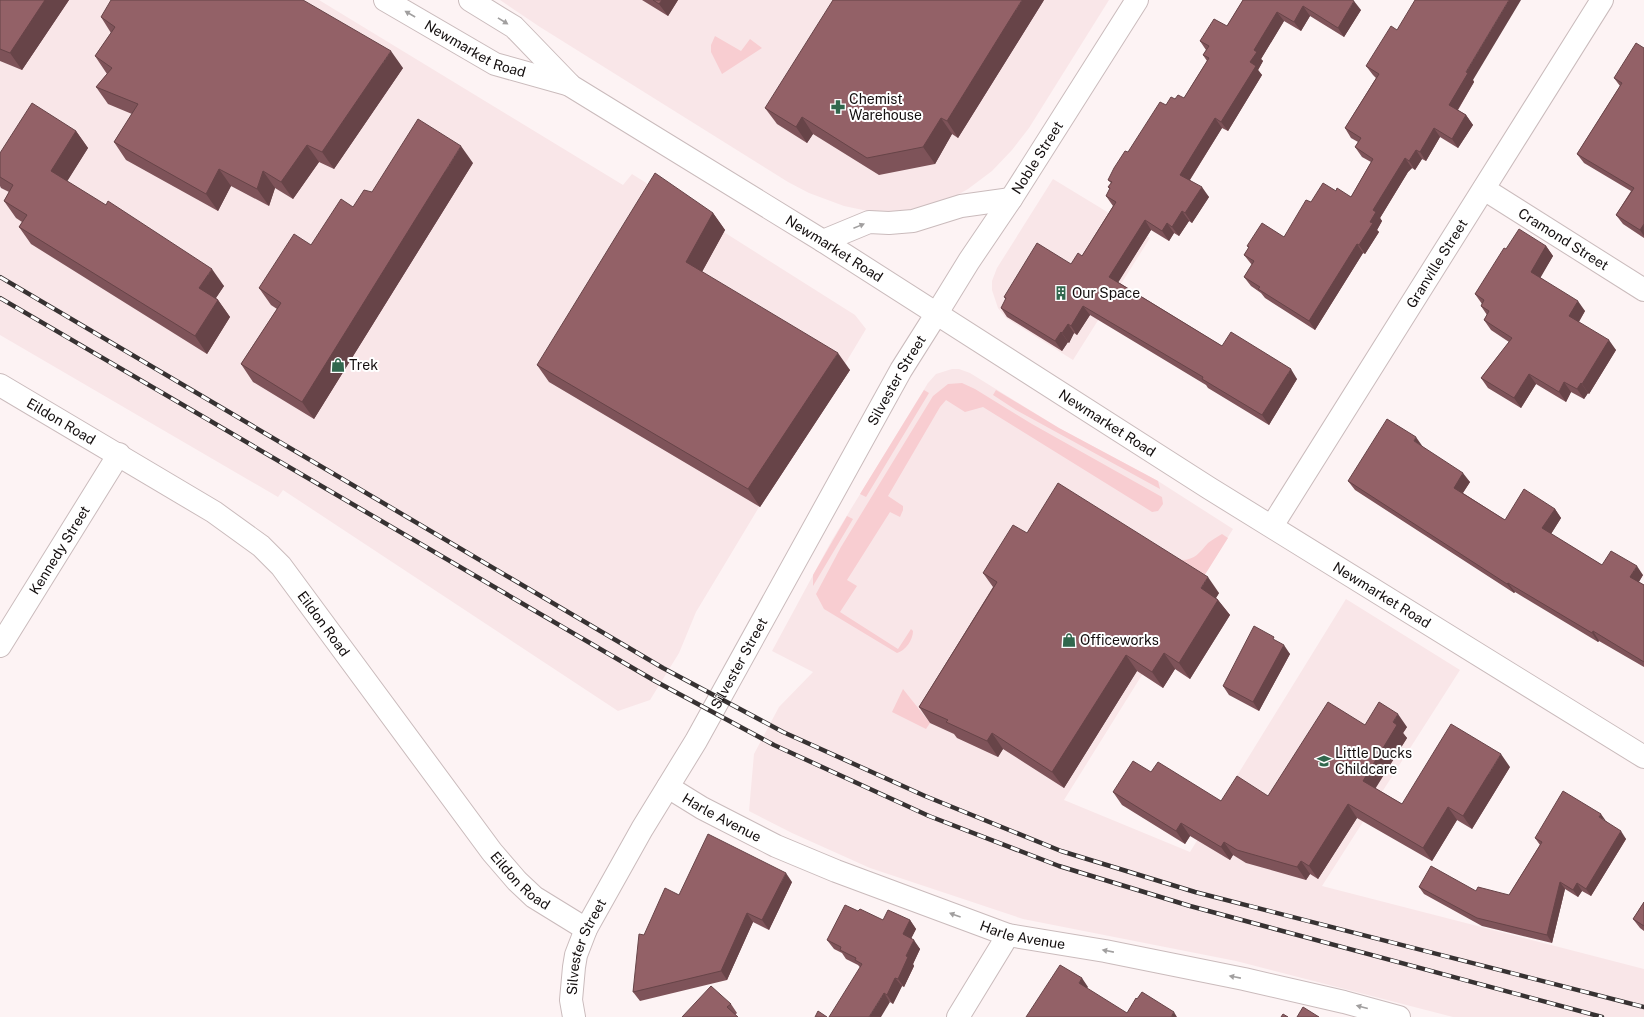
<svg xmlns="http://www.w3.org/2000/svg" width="1644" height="1017" viewBox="0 0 1644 1017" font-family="'Public Sans',sans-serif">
	<rect width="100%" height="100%" fill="#fdf3f4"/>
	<path fill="#f9e6e8" d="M0,0H319L623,185L632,174L855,315L866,329L696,612L679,653L650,700L618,711L283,490L278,497L0,335Z
		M500,0H1109L1029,128L1012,150L992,171L968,189L952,198L921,209L885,212L863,210L844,206L809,193L788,182L540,27Z
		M1053,179L1150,238L1073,360L1006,318L998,308L992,290V281L997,268Z
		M952,369H959L970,373L1059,428L1158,481L1233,529L1064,800L1190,852L1346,599L1460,670L1322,886L1644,969V1017H1453L1236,961L1023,919L870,868L792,833L749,811L754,754L779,707L813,672L772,651L832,540L928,383L936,374Z"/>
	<path fill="#f8cdd1" d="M715,36L741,51L750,39L762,48L722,74L711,52V45Z
		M962,383L975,389L1032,424L1162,497L1163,504L1158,511L1152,512L1149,510L983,407L965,412L946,400L940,407L888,496L903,506V510L900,517L890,512L847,580L857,586L840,612L898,649L911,629L913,631C913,640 905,651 897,653L824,609L816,594L841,547L933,396L948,384Z
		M924,390L929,393L866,497L860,494Z
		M996,390L1059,428L1158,481L1160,489L1016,410L993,395Z
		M847,516L853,519L813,586V575Z
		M1222,534L1228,538L1201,581L1180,563L1182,560C1195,560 1200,552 1208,543C1212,540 1217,537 1222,534Z
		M903,689L930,723L926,729L892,712Z"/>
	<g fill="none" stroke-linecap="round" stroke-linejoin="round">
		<defs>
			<g id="minor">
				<path id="s1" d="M1484,189L1644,290"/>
				<path id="s2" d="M937,313L969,261L1011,199L1137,0"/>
				<path id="s3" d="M0,385L214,512L261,546L281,566L492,852L517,881L534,897L586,929"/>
				<path id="s4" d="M1272,526L1602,0"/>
				<path id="s5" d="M0,646L119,454"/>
				<path id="s6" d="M668,787L702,808L776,846L836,871L1008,935L1105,951L1244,979L1344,1002L1399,1017"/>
				<path d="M958,1017L1008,935"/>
			</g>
			<g id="secondary">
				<path id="s7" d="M385,0L495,64L570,85"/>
				<path id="s8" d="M470,0L514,27L571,86L823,241L1209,488L1644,757"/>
				<path d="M823,241L869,222L889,223L913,221L961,206L1011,199"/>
				<path id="s9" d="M574,1017L571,1000L574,967L576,955L586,929L642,829L696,741L901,370L937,313"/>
			</g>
		</defs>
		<use href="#minor" stroke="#cabbbc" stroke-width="24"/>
		<use href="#secondary" stroke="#cabbbc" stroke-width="24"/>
		<use href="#minor" stroke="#fff" stroke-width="22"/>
		<use href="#secondary" stroke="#fff" stroke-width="22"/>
		<defs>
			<path id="rail" d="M0,277L663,668L783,732L925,796L1061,851L1195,892L1644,1007
				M0,298L655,681L774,745L929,816L1059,866L1190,906L1602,1017"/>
		</defs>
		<use href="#rail" stroke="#373232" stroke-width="4.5"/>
		<use href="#rail" stroke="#fff" stroke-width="3" stroke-dasharray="9" stroke-linecap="butt"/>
	</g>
	<path fill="#7e5359" d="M0,0H69L22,70L0,61Z
		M642,0H678L668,16Z
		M1044,0L958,138L952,134L935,164L879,175L813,134L807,143L777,124L765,108Z
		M1243,0L1361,10L1344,37L1310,16L1301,31L1284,21L1261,59L1263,61L1258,70L1262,75L1228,131L1222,128L1190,180L1209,197L1192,223L1189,221L1179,236L1174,233L1169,241L1151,230L1118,282L1222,346L1297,379L1269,425L1208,388L1206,385L1090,315L1077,335L1074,333L1069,343L1068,342L1062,351L1007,317L1001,308L1006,300L1004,297L1071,264L1082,256L1113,206L1106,196L1110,189L1108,187L1111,183L1108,180L1128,152L1166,105L1175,99L1184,98L1207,61L1203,55L1206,50L1200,41L1227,26Z
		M101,17L403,68L334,169L319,162L293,199L275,188L269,206L231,186L218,211L126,160L114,142L132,114L108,104L96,87L107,74L95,56L111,33Z
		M1644,48V238L1623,224L1616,215L1631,191L1584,163L1577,154L1620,86L1614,78Z
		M1366,66L1473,80L1474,82L1458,110L1466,115L1473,125L1458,148L1440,137L1426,161L1422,159L1415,170L1412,168L1408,172L1380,218L1382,221L1377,230L1379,232L1365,254L1363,253L1315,330L1265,298L1261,293L1251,286L1244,277L1252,265L1244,255L1249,248L1247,246L1284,237L1311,202L1336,191L1351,197L1371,162L1362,157L1355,147L1358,142L1351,138L1345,128L1376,78L1373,75Z
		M76,131L88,148L67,181L224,286L216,298L218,300L230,317L207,354L31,244L19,227L22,222L16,218L4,201L9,192L1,188L0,186V153Z
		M473,163L314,419L253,382L241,364L277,309L271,305L259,288L311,245L353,207L372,192Z
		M713,213L725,230L702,272L850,370L760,507L549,382L537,365Z
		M1546,246L1553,256L1540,277L1585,311L1579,322L1616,350L1589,394L1588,393L1584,399L1571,392L1566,402L1536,384L1521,408L1488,388L1481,378L1509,342L1491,330L1484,320L1487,315L1481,306L1482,304L1475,294L1506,249Z
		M1423,447L1470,482L1463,493L1505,520L1555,509L1561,518L1551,534L1602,565L1643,575L1639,582L1644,585V667L1599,641L1598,642L1515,592L1514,593L1355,490L1348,481Z
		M1027,533L1219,593L1216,598L1218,600L1230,615L1190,679L1175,669L1163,688L1137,671L1064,788L1003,749L998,757L957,738L954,734L930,723L919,707L993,587L983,573Z
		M1276,641L1290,654L1259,711L1229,695L1223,686Z
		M1365,725L1407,727L1403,733L1407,738L1375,788L1402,804L1510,767L1472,829L1457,820L1432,861L1357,818L1318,879L1310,874L1306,880L1246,863L1233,855L1230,860L1190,836L1185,844L1122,805L1113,792L1151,772L1221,801L1268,796Z
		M1606,821L1626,839L1591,896L1582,891L1578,897L1565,889L1552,943L1482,926L1424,894L1419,887L1476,891L1509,895L1540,845L1535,838Z
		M792,882L769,930L753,922L727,980L640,1001L633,992L644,935L679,895Z
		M1644,902V931L1640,928L1633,919Z
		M858,911L883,920H910L916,929L911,938L920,949L913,964L914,966L904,987L902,986L893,1004L890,1002L858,965L846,959L842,953L834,949L827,940Z
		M731,1004L737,1013L735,1015L682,1017Z"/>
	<path fill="#674448" d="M45,0H69L22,70L10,53Z
		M662,0H678L668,16L659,4Z
		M1022,0H1044L958,138L947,121Z
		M1509,0H1521L1473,80L1474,82L1455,114L1449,105L1466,72Z
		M1354,1L1361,10L1344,37L1338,28Z
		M1303,6L1310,16L1301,31L1294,22Z
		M1277,12L1284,21L1261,59L1263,61L1258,70L1262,75L1228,131L1221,122L1250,62L1254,50Z
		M391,51L403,68L334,169L322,152Z
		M1466,115L1473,125L1458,148L1452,139Z
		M802,117L813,134L807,143L796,127Z
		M941,118L952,134L935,164L923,147Z
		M1215,118L1222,128L1187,184L1180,175Z
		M1434,128L1440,137L1426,161L1420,152Z
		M76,131L88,148L63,188L51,171Z
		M307,145L319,162L293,199L281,182Z
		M461,146L473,163L314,419L302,402Z
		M1416,150L1422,159L1415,170L1409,161Z
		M1405,158L1412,168L1408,172L1380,218L1382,221L1377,230L1379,232L1365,254L1359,245L1373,210L1402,163Z
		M219,169L231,186L218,211L206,194Z
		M263,171L275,188L269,206L257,189Z
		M1202,187L1209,197L1192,223L1185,213Z
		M1182,211L1189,221L1179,236L1172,227Z
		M713,213L725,230L698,279L686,262Z
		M1145,220L1151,230L1116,286L1109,277Z
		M1167,223L1174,233L1169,241L1162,231Z
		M1644,224V236L1640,230Z
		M1357,244L1363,253L1315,330L1309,321Z
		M1546,246L1553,256L1538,282L1531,272Z
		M212,269L224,286L211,305L199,288Z
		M218,300L230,317L207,354L195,336Z
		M1578,301L1585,311L1576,326L1569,316Z
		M1083,306L1090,315L1077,335L1071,326Z
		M1068,324L1074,333L1069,343L1062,333Z
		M1061,332L1068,342L1062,351L1055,341Z
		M1609,340L1616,350L1589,394L1582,384Z
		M838,353L850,370L760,507L748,489Z
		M1291,369L1297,379L1269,425L1262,415Z
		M1529,374L1536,384L1521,408L1514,398Z
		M1564,382L1571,392L1566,402L1559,392Z
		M1581,383L1588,393L1584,399L1577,389Z
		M1416,437L1423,447L1414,441Z
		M1463,473L1470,482L1460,497L1454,488Z
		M1555,509L1561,518L1549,537L1542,528Z
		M1637,566L1643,575L1636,586L1630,577Z
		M1208,577L1219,593L1212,604L1201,588Z
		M1508,583L1515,592L1514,593L1507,584Z
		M1218,600L1230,615L1190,679L1179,663Z
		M1593,631L1599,641L1598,642L1592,633Z
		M1284,645L1290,654L1259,711L1253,702Z
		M1164,653L1175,669L1163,688L1152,672Z
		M1126,655L1137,671L1064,788L1052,772Z
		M1398,714L1407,727L1403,733L1407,738L1372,794L1363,781L1393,722Z
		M992,733L1003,749L998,757L987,741Z
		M1501,754L1510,767L1472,829L1463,816Z
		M1348,804L1357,818L1318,879L1309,866Z
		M1448,807L1457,820L1432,861L1423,848Z
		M1601,814L1606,821L1599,817Z
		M1181,823L1190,836L1185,844L1176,831Z
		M1621,831L1626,839L1591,896L1586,889Z
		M1224,842L1233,855L1230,860L1221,847Z
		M1301,861L1310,874L1306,880L1297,867Z
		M786,873L792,882L769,930L762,920Z
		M1560,882L1565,889L1552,943L1547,935Z
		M1577,883L1582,891L1578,897L1573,890Z
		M747,913L753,922L727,980L721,971Z
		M910,920L916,929L909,943L903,934Z
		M914,940L920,949L913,964L914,966L904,987L898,979L906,956Z
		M895,978L902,986L893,1004L887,995Z
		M1082,978L1088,987L1085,992L1079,983Z
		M884,993L890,1002L881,1017H869Z
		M1174,1012L1177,1017H1171Z"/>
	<path fill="#936167" stroke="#674448" d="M0,0H45L10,53L0,49Z
		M111,0H303L391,51L322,152L307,145L281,182L263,171L257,189L219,169L206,194L114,142L138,104L96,87L112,68L95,56L115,27L101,17Z
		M653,0H662L659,4Z
		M833,0H1022L947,121L941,118L923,147L867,158L802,117L796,127L765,108Z
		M1243,0H1352L1354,1L1338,28L1303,6L1294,22L1277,12L1254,50L1257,52L1250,62L1256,66L1221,122L1215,118L1180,175L1202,187L1185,213L1182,211L1172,227L1167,223L1162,231L1145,220L1109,277L1222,346L1231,332L1291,369L1262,415L1202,379L1203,377L1083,306L1071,326L1068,324L1062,333L1061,332L1055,341L1001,308L1006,298L1004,297L1037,243L1071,264L1078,253L1082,256L1116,202L1106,196L1110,188L1108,187L1112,182L1108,180L1114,168L1125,151L1128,152L1160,102L1166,105L1171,97L1175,99L1178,95L1184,98L1209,58L1203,55L1209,46L1200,41L1214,19L1227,26Z
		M1415,0H1509L1466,72L1468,73L1449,105L1466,115L1452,139L1434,128L1420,152L1416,150L1409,161L1405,158L1402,163L1373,210L1376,212L1370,222L1373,223L1359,245L1357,244L1309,321L1258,289L1260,287L1244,277L1254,261L1244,255L1249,247L1247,246L1262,223L1284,237L1306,200L1311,202L1323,183L1336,191L1337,188L1351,197L1373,159L1355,147L1361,138L1345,128L1379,74L1366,66L1391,26L1397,30Z
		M1636,43L1644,48V224L1640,230L1616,215L1634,188L1577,154L1622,83L1614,78Z
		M32,103L76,131L51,171L106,205L108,201L212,269L199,288L218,300L195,336L19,227L27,215L4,201L13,185L0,177V153Z
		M418,119L461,146L302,402L241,364L281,303L259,288L294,234L311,245L341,199L353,207L364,190L372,192Z
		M655,173L713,213L686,262L838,353L748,489L537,365Z
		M1519,229L1546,246L1531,272L1578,301L1569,316L1609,340L1582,384L1581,383L1577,389L1564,382L1559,392L1529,374L1514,398L1481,378L1512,338L1484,320L1489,311L1481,306L1484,300L1475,294L1504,248L1506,249Z
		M1387,419L1416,437L1414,441L1463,473L1454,488L1505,520L1524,489L1555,509L1542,528L1602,565L1611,551L1637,566L1630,577L1644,585V662L1593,631L1592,633L1508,583L1507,584L1348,481Z
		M1058,483L1208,577L1201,588L1218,600L1179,663L1164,653L1152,672L1126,655L1052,772L992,733L987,741L946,722L948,720L919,707L997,582L983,573L1013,525L1027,533Z
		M1254,626L1274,637L1273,639L1284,645L1253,702L1223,686Z
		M1328,702L1365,725L1379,702L1398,714L1393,722L1397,725L1363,781L1402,804L1451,724L1501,754L1463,816L1448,807L1423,848L1348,804L1309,866L1301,861L1297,867L1237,850L1224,842L1221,847L1181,823L1176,831L1113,792L1133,761L1151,772L1158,762L1221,801L1237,776L1268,796Z
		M1563,791L1601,814L1599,817L1621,831L1586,889L1577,883L1573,890L1560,882L1547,935L1477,918L1419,887L1431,866L1476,891L1478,887L1509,895L1542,842L1535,838Z
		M708,834L786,873L762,920L747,913L721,971L633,992L639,934L644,935L665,888L679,895Z
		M1644,902V926L1633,919Z
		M845,905L858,911L860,909L883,920L888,910L910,920L903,934L914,940L906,956L908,957L898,979L895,978L887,995L884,993L869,1017H829L862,964L855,960L856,958L840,950L841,947L827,940Z
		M1060,965L1082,978L1079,983L1127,1013L1136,998L1137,999L1142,992L1174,1012L1171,1017H1026Z
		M711,986L731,1004L727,1007L738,1017H682Z
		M1303,1007L1319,1017H1297Z
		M818,1011L827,1017H815Z
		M1283,1014L1288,1017H1281Z"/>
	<defs><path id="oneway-solid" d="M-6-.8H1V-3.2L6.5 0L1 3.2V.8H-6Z"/></defs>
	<g fill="#a19f9f">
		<use href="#oneway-solid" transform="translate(410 14) rotate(-150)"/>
		<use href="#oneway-solid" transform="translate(503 21) rotate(32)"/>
		<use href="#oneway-solid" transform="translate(859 226) rotate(-22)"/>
		<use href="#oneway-solid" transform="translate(955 915) rotate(-160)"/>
		<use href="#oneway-solid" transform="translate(1108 951) rotate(-169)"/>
		<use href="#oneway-solid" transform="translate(1235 977) rotate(-169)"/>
		<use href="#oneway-solid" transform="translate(1362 1007) rotate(-165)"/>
	</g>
	<defs>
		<symbol id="pharmacy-bare" viewBox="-9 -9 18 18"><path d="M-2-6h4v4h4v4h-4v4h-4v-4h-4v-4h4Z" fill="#31674d" stroke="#fff" stroke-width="2.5" paint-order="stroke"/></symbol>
		<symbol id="building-bare" viewBox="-9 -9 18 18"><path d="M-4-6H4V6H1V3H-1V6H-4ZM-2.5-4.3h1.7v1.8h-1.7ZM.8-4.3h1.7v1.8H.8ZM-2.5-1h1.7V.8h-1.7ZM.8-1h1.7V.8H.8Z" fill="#31674d" stroke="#fff" stroke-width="2.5" paint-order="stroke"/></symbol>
		<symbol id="shop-bare" viewBox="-9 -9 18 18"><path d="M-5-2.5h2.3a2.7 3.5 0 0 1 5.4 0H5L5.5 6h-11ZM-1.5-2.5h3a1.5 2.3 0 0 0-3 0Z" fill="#31674d" stroke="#fff" stroke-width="2.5" paint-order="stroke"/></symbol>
		<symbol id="school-bare" viewBox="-9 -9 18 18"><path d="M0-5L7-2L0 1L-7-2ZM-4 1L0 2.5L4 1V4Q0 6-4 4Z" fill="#31674d" stroke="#fff" stroke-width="2.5" paint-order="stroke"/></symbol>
	</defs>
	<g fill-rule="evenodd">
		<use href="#pharmacy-bare" x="828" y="97" width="20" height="20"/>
		<use href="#building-bare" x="1051" y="283" width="20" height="20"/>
		<use href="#shop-bare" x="328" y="355" width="20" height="20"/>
		<use href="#shop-bare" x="1059" y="630" width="20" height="20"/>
		<use href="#school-bare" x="1314" y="751" width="20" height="20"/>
	</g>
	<g text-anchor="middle" stroke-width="4" stroke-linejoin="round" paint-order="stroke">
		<g font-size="14" fill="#130e0e" stroke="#fff">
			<text dy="5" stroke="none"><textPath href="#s7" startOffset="103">Newmarket Road</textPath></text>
			<text dy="5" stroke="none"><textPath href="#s2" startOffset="185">Noble Street</textPath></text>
			<text dy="5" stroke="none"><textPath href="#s1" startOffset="94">Cramond Street</textPath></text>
			<text dy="5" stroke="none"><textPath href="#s8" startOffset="443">Newmarket Road</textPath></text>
			<text dy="5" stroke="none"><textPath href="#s4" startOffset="310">Granville Street</textPath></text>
			<text dy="5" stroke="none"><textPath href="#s9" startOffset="721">Silvester Street</textPath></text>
			<text dy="5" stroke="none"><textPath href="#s3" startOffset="71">Eildon Road</textPath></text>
			<text dy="5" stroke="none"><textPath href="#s8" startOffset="767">Newmarket Road</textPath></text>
			<text dy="5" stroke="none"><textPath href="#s5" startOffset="113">Kennedy Street</textPath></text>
			<text dy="5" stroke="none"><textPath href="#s8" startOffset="1091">Newmarket Road</textPath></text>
			<text dy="5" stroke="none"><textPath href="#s3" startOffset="407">Eildon Road</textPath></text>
			<text dy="5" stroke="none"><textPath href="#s9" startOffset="397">Silvester Street</textPath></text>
			<text dy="5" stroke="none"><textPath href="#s6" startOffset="62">Harle Avenue</textPath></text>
			<text dy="5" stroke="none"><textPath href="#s3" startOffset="731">Eildon Road</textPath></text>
			<text dy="5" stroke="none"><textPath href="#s6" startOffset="386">Harle Avenue</textPath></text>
			<text dy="5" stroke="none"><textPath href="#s9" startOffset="73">Silvester Street</textPath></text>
		</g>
		<g font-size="14" fill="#130e0e" stroke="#fff" text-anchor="start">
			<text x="849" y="104">Chemist<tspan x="849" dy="16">Warehouse</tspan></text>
			<text x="1072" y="298">Our Space</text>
			<text x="349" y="370">Trek</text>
			<text x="1080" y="645">Officeworks</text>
			<text x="1335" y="758">Little Ducks<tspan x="1335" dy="16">Childcare</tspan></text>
		</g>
	</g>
</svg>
